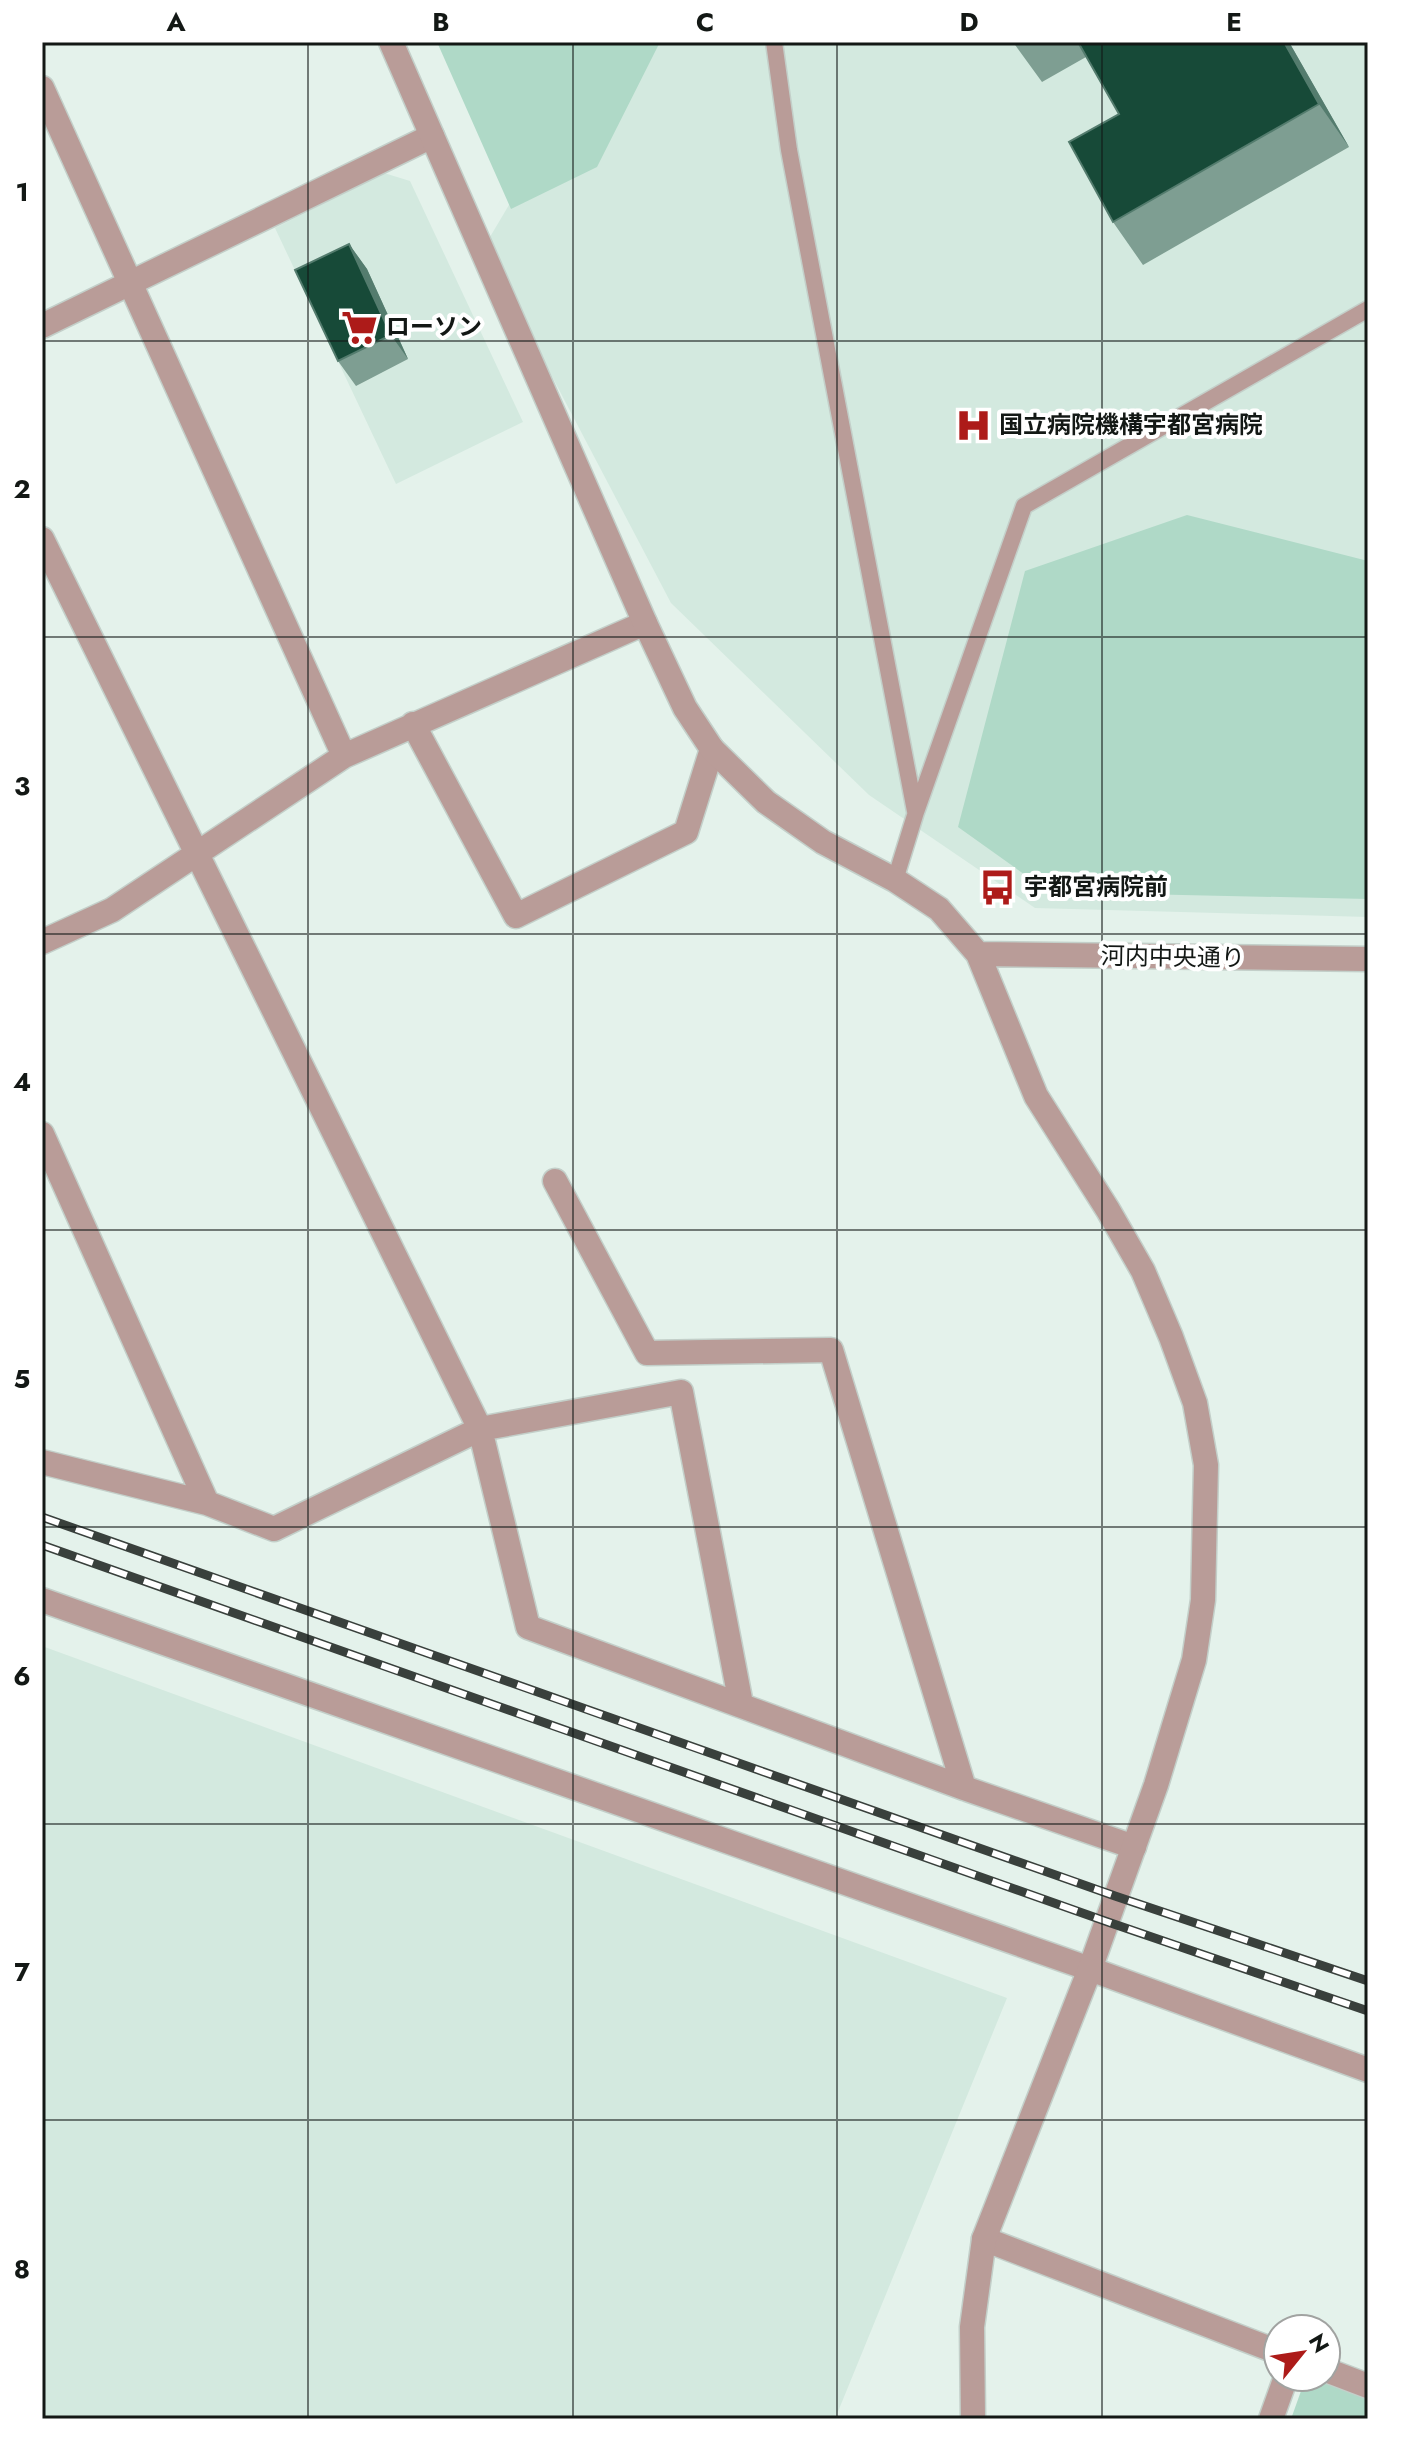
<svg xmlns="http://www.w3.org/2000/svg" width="1410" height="2461" viewBox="0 0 1410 2461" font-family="Jost,'Noto Sans JP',sans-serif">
	<rect width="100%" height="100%" fill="#e4f2eb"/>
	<path fill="#d3e9df" d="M606,42H1368V917L1035,908L869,795L671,603L484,247Z
		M384,173L410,181L523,422L396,484L275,228Z
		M42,1646L1007,1998L835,2419H42Z"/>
	<path fill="#afd9c7" d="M437,42H660L597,167L511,209Z
		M1187,515L1368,561V899L1049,892L958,827L1025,571Z
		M1306,2377H1316L1368,2398V2419H1291Z"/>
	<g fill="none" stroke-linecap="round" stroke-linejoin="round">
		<defs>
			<path id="service" d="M774,42L789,150L915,811
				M895,880L916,812L1024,506L1368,309"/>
			<path id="minor" d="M42,88L344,756
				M42,326L432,136
				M42,539L480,1429L528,1627L964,1788L1134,1847
				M413,724L516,916L686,832L712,749
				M42,942L112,910L344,756L645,623
				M42,1134L207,1503
				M555,1181L647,1353L831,1350L964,1788
				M42,1462L207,1503L274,1529L480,1429L681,1392L741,1704
				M42,1600L1090,1969L1368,2070
				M984,2239L1278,2352
				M1326,2370L1368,2386
				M1271,2419L1286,2377"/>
			<path id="tertiary" d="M391,42L645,623L685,708L712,749L766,802L823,842L895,880L939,909L978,954L1036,1096L1108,1210L1143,1271L1171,1337L1195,1403L1206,1465L1203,1600L1194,1660L1156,1785L1090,1969L984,2239L972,2327L973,2419
				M978,954L1368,959"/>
		</defs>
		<use href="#service" stroke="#c3cfc9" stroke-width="19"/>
		<use href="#minor" stroke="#c3cfc9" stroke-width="27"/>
		<use href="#tertiary" stroke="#c3cfc9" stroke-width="27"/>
		<use href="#service" stroke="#b99c98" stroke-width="16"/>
		<use href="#minor" stroke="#b99c98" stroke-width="24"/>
		<use href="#tertiary" stroke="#b99c98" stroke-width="24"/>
		<defs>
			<path id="rail" d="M42,1517L1115,1896L1368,1981
				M42,1545L1105,1921L1368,2011"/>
		</defs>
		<use href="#rail" stroke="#39403c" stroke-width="9"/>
		<use href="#rail" stroke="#fff" stroke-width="6" stroke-dasharray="18" stroke-linecap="butt"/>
	</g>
	<path fill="#7e9e92" d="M1013,42H1289L1349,147L1143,265L1113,222L1119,114L1086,57L1042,82Z
		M349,244L367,269L408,359L356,386L338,361Z"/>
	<path fill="#547c6e" d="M1284,42H1289L1349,147L1319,104Z
		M349,244L367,269L408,359L391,335Z"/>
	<path fill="#174a38" stroke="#547c6e" stroke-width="2" d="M1078,42H1284L1319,104L1113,222L1069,142L1119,114Z
		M349,244L391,335L338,361L295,270Z"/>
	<path fill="none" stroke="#131815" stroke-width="2" stroke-opacity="0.55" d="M308,42V2419M573,42V2419M837,42V2419M1102,42V2419M42,341H1368M42,637H1368M42,934H1368M42,1230H1368M42,1527H1368M42,1824H1368M42,2120H1368"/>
	<defs>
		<symbol id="supermarket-bare" viewBox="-9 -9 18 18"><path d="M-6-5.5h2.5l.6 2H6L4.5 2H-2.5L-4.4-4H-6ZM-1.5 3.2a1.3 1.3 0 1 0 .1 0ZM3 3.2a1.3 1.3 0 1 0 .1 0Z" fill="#ad1b19" stroke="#fff" stroke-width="2.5" paint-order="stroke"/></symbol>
		<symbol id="hospital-bare" viewBox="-9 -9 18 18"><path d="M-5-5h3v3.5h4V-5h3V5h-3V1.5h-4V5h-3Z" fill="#ad1b19" stroke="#fff" stroke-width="2.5" paint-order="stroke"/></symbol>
		<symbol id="bus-bare" viewBox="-9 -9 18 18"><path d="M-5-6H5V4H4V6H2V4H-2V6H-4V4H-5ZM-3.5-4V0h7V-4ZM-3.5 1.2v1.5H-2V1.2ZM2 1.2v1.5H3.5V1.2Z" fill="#ad1b19" stroke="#fff" stroke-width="2.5" paint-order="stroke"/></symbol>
	</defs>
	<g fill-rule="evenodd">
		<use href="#supermarket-bare" x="334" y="302" width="51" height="51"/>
		<use href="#hospital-bare" x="948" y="400" width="51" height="51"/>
		<use href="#bus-bare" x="972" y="862" width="51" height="51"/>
	</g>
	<g text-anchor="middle" stroke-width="8" stroke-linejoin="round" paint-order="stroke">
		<g font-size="24" font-weight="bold" fill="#131815" stroke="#fff" text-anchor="start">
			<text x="386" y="335">ローソン</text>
			<text x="999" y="433">国立病院機構宇都宮病院</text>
			<text x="1024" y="895">宇都宮病院前</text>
		</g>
		<g font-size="24" fill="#131815" stroke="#fff">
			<text transform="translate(1173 957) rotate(1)" y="8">河内中央通り</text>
		</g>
	</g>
	<rect width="1410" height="2461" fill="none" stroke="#ffffff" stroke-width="88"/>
	<g transform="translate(1302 2353) rotate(60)"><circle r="38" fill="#ffffff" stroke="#a1a3a1" stroke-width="2"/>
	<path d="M0-6L14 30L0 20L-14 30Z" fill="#ad1b19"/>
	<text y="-12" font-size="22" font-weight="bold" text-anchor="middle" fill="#131815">N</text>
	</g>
	<rect x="44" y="44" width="1322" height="2373" fill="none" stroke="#131815" stroke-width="3"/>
	<g font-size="26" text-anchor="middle" font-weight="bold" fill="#131815">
		<text x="176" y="31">A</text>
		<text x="441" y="31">B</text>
		<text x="705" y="31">C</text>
		<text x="969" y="31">D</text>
		<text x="1234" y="31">E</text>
		<text x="22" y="201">1</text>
		<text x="22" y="498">2</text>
		<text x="22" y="795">3</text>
		<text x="22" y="1091">4</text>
		<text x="22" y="1388">5</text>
		<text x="22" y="1685">6</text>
		<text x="22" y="1981">7</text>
		<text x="22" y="2278">8</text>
	</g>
</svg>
